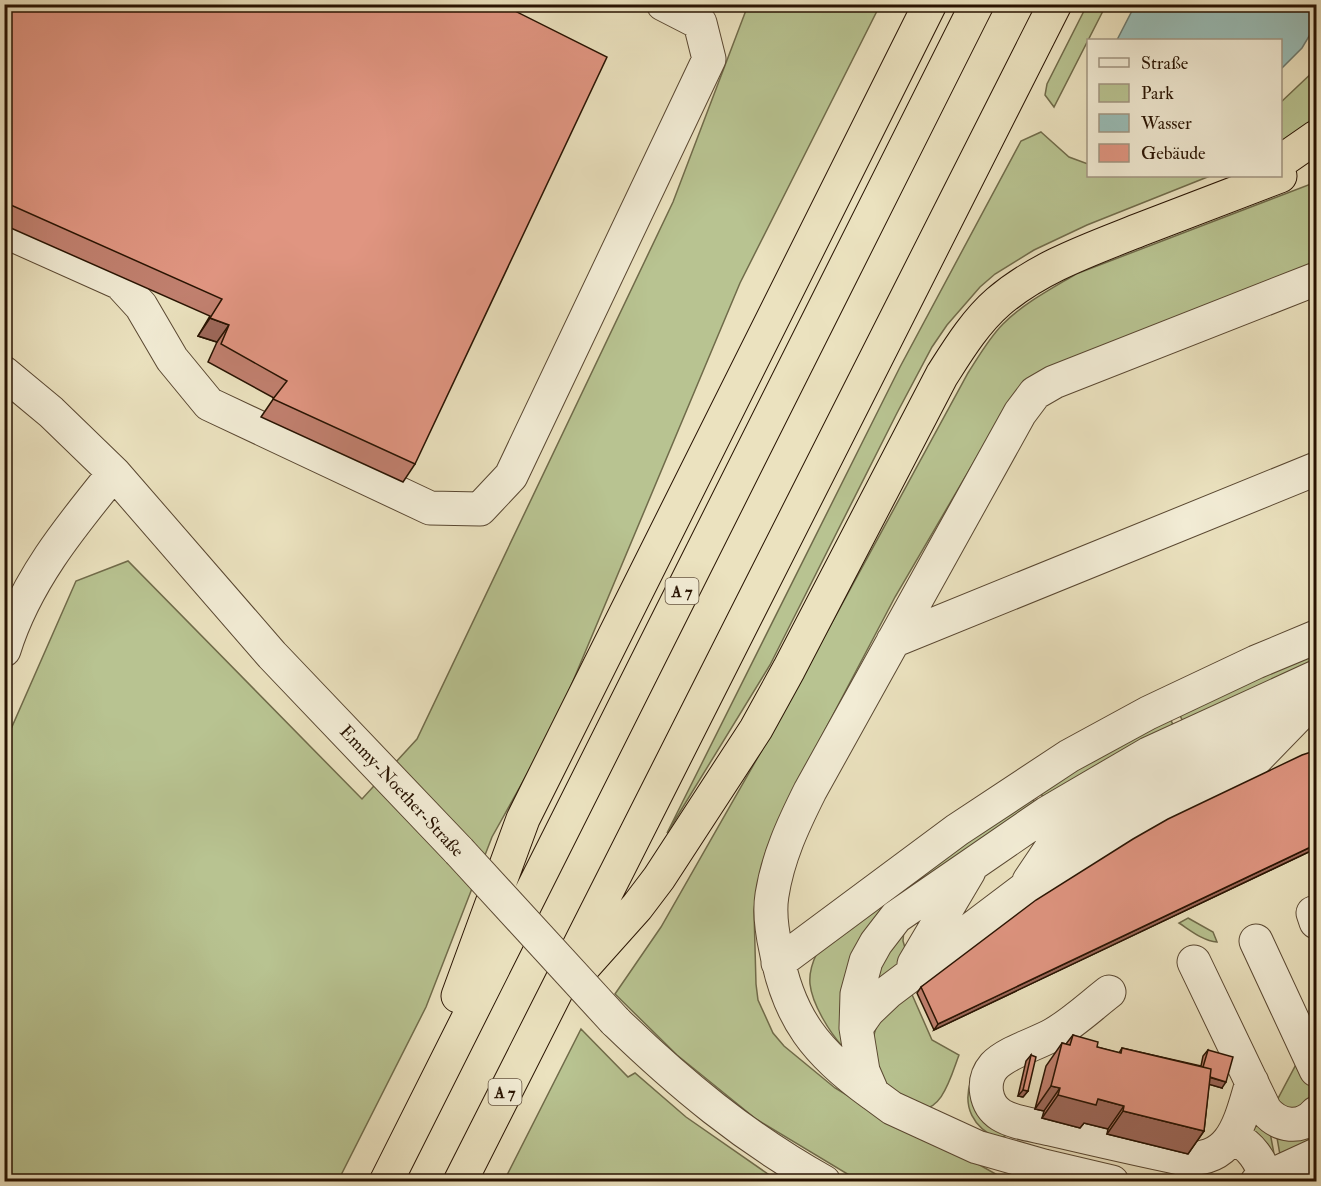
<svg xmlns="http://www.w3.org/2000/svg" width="1321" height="1186" viewBox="0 0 1321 1186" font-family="'IM FELL Double Pica',serif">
	<rect width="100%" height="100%" fill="#ebe2bf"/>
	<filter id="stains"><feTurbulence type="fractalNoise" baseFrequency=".00333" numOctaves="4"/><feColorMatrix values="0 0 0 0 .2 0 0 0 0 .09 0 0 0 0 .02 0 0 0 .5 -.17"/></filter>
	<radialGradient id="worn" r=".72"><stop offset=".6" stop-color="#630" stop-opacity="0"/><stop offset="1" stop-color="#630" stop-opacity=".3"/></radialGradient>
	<path fill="#b8c391" stroke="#706b4a" stroke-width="1.5" d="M748,5H880L740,283L555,724L492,837L426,1007L338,1181L5,1182V964L11,729L76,581L128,561L362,799L417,739L673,202Z
		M1087,5H1106L1054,107L1045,95L1047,84Z
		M1316,69V118L1281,145L1280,103Z
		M1041,132L1069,157L1088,164V176H1210L1087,225L1034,250L995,274L980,287L947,325L932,347L897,413L770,665L667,833L900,367L1021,141Z
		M1316,182V262L1041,373L988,438L895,597L784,808L766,851L757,887L754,911L756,984L758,1000L773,1033L784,1046L835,1088L860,1103L955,1151L1008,1181H859L756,1119L677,1055L615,994L661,927L774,729L968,373C979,356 989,338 1003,324C1024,303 1051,289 1076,274Z
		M1312,651L1316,664L1183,722L1178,711Z
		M1169,716L1174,727L1045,800L1038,789Z
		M1030,794L1036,805L915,891L906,879Z
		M898,885L907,897L843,1047C830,1033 812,1004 810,984C809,973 812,963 817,953Z
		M1188,918L1213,932L1217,942C1203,941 1190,930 1179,923Z
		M904,929L903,941L908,958L880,982H870Z
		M910,990L932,1040L959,1055C952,1073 941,1118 915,1107C905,1102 890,1087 881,1080L873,1038L876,1028L879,1021Z
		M581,1029L628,1077L635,1073L686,1117L778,1181H504Z
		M1300,1057C1312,1081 1321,1090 1301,1111L1274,1106Z
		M971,1080L1014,1132L998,1139C973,1127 962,1107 971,1080Z
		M1246,1116L1269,1127L1275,1159H1267Z
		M1316,1126V1138L1280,1155L1276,1132Z"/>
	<path fill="#99bdb7" stroke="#6c796f" stroke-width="1.5" d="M1135,5H1316V23L1314,28L1302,48L1281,69L1280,40H1117Z"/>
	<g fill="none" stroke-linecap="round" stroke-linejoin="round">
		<defs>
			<path id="minor" d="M4,231L120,283L141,306L172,359L209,404L430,508L480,509L511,476L709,59L700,23L663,4
				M4,373L51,412L114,473L272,655L459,851
				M893,641L1316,469
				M4,650C25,582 70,527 114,473
				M1202,783L1272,701
				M1141,817L1207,728
				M1085,850L1146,758
				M1029,881L1089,792
				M1313,913L1316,922
				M1256,941L1316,1070
				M1194,962L1265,1110C1279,1127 1301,1130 1316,1113
				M778,963L957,830L1069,756L1148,713L1256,662L1316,637
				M914,964L969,871
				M1109,992C1091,1006 1074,1022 1054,1034C1037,1044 1007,1052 994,1066C981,1081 985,1105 1001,1115C1014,1123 1035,1125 1050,1129C1093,1139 1136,1149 1180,1158C1233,1164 1240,1122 1252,1082
				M615,1021C680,1084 745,1138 824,1182
				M856,1028L868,1011L888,992L1023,890L1135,824L1195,791L1249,766L1316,697
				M873,1094C817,1054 788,1018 776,950C772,932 769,913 772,895C778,857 793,825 810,791L1020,413L1035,393L1054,382L1316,279
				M1234,1137C1252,1147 1259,1159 1267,1178
				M1112,1182L1044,1166L977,1147L892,1108L873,1094L863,1071L856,1028L857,994L866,961L876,943L896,917L1047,813L1148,754L1316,677
				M1257,1182L1316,1155"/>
			<path id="highway" d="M1280,162L1316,137
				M578,973L637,907L659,878L756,729L789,669L942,375C958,350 975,322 998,302C1039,267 1089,250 1139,230C1186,212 1233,194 1280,176
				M458,996L523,819L930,4
				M386,1182L977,4
				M460,1182L1055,4"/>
		</defs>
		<use href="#minor" stroke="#594731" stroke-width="35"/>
		<use href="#highway" stroke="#281302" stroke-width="35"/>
		<use href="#minor" stroke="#f2ecd5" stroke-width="33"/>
		<use href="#highway" stroke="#ebe2bf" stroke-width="33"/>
		<defs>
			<path id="minor-bridge" d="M459,851L615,1021"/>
		</defs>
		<use href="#minor-bridge" stroke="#594731" stroke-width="35" stroke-linecap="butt"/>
		<use href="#minor-bridge" stroke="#f2ecd5" stroke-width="33"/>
	</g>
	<path fill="#c1806f" stroke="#281302" stroke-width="1.5" d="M4,4L415,464L403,482L261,417L274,398L208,362L217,342L198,336L210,316L4,225Z
		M1317,750V848L934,1030L917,993L921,987Z
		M1073,1035L1097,1047L1119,1053L1122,1048L1201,1066L1203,1056L1208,1050L1222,1088L1209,1084L1204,1131L1188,1154L1107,1134L1108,1129L1084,1123L1080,1128L1042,1118L1044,1111L1035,1109L1046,1066L1062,1043L1066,1044Z
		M1031,1055L1028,1091L1023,1097L1018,1096L1026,1061Z"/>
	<path fill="#9d685a" stroke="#281302" stroke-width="1.5" d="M210,318L229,325L217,342L198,336Z
		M1317,844V848L934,1030L938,1024Z
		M1201,1075L1226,1082L1222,1088L1197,1081Z
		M1051,1086L1060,1088L1044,1111L1035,1109Z
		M1023,1090L1028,1091L1023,1097L1018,1096Z
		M1058,1095L1098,1099L1124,1106L1108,1129L1084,1123L1080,1128L1042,1118Z
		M1123,1111L1204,1131L1188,1154L1107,1134Z"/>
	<path fill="#e09581" stroke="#281302" stroke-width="1.5" d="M4,4H501L607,57L415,464L273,399L287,381L221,344L229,325L210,318L222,299L4,202Z
		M1317,750V844L938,1024L921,987L1036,900L1133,839L1168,819L1302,755Z
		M1073,1035L1098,1042L1097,1047L1121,1053L1122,1048L1211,1069L1204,1131L1123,1111L1124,1106L1098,1099L1096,1105L1058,1095L1060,1088L1051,1086L1062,1043L1070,1045Z
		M1208,1050L1233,1057L1226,1082L1210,1077L1211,1069L1203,1067Z
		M1031,1055L1036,1057L1028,1091L1023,1090Z"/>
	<g text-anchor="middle" stroke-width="4.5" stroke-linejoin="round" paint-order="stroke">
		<g fill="#f2ecd5" stroke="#655441" stroke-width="1.5">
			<rect x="665.5" y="578" width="33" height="26" rx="4.5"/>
			<rect x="488.5" y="1079" width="33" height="26" rx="4.5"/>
		</g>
		<g font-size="16" font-weight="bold" fill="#281302">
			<text x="682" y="597">A 7</text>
			<text x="505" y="1098">A 7</text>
		</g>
		<g font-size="18" fill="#281302" stroke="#f2ecd5">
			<text transform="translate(402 791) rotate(47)" y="6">Emmy-Noether-Straße</text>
		</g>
	</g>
	<rect width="1321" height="1186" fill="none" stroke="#ebe2bf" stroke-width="24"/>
	<rect x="6" y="6" width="1309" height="1174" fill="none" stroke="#281302" stroke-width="3"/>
	<rect x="12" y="12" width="1297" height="1162" fill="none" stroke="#281302" stroke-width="1.5"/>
	<rect x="1087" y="39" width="195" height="138" fill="#f2ecd5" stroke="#a19581" stroke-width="1.5"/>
	<rect x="1099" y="58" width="30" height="9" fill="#f2ecd5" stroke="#a19581" stroke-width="1.5"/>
	<text x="1141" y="69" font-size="18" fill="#281302">Straße</text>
	<rect x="1099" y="84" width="30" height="18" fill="#b8c391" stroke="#a19581" stroke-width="1.5"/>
	<text x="1141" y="99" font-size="18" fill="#281302">Park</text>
	<rect x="1099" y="114" width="30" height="18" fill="#99bdb7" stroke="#a19581" stroke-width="1.5"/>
	<text x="1141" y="129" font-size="18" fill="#281302">Wasser</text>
	<rect x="1099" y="144" width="30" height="18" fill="#e09581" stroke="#a19581" stroke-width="1.5"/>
	<text x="1141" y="159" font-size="18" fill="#281302">Gebäude</text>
	<rect width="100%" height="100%" filter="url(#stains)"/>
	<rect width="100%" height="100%" fill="url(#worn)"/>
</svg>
